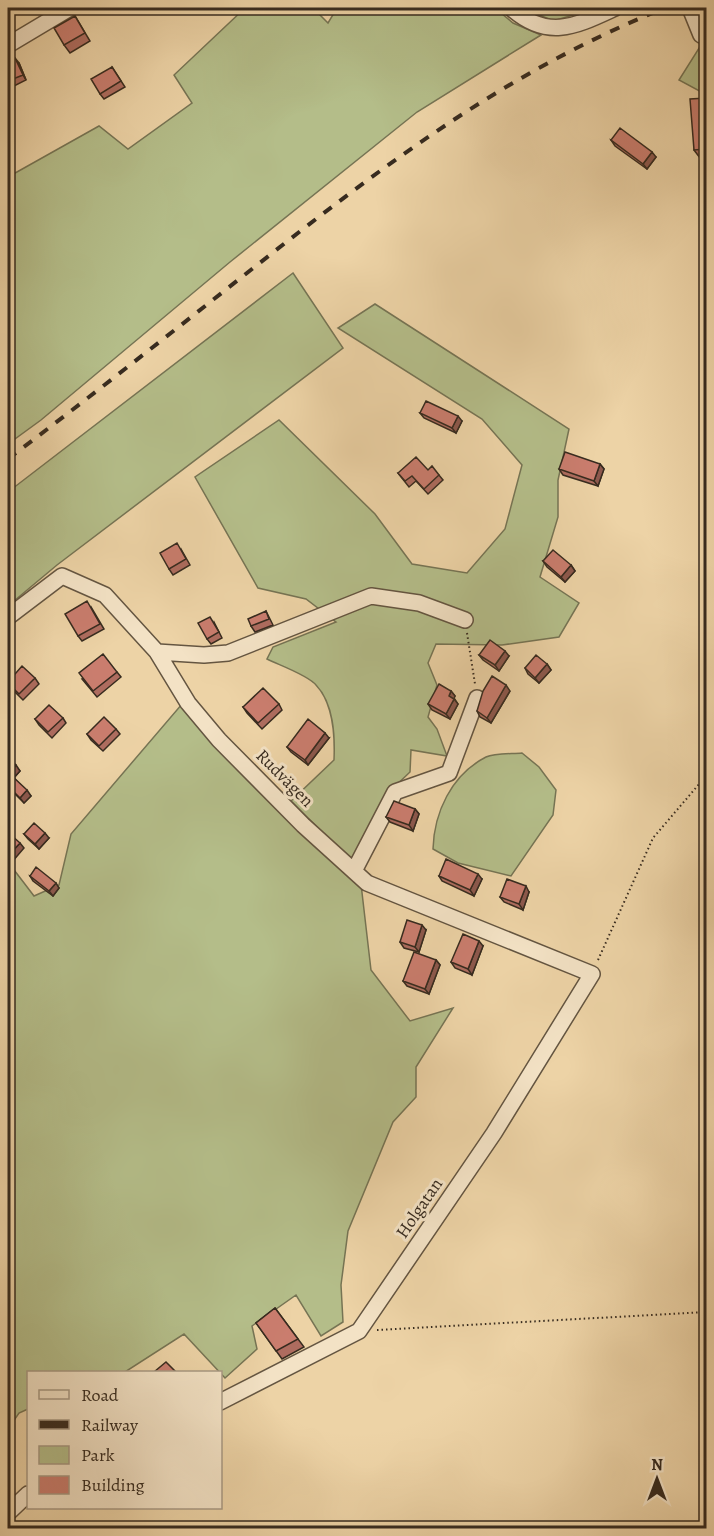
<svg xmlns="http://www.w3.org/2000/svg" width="714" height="1536" viewBox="0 0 714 1536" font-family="Alegreya,serif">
	<rect width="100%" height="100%" fill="#edd3a6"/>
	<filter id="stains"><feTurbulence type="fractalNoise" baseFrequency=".00333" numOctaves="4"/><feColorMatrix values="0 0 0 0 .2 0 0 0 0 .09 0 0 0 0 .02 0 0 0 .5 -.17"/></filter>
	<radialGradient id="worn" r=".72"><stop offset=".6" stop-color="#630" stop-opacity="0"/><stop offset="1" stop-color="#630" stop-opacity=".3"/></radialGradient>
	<path fill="#b4bd89" stroke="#767454" stroke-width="1.5" d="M245,8H313L328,23L337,8H495L513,23L541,35L417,112L230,262L41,420L8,444V177L99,126L128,149L192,103L174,75Z
		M524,8H597L553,21Z
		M706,37V92L705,94L679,80Z
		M293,273L343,348L57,565L8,606V492Z
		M375,304L569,429L558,480V517L540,577L579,603L559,637L502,645L436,644L428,663L437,685L428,717L437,729L447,756L411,750L410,772L386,795L352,862L291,801L334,760C335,736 334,704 316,685C308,675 279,665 267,659L273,647L336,622L306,599L258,588L195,477L279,420L375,514L412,564L467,573L505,529L522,465L482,419L338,328Z
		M182,704L361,884L371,970L410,1021L453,1008L416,1067V1097L393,1122L348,1231L341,1285L343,1322L321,1336L296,1295L252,1326L257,1349L225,1378L184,1334L125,1372H28V1409L19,1413L8,1429V862L34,896L59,885L71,834Z
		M522,753L539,767L556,790L553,815L511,876L458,863L433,849C434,813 451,775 486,757C495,753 512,754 522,753Z"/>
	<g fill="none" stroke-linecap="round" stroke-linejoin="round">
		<defs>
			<path id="minor" d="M511,8C548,41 576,26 615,8
				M690,8L701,35
				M8,45L70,8
				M8,617L62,576L105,595L157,652L188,703L219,740L303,825L367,883L592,974L494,1133L359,1331L220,1402
				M157,652L204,655L228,653L371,596L419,603L465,620
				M354,871L395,792L449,773L477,698
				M8,1513L28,1494"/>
		</defs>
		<use href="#minor" stroke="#645541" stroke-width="18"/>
		<path stroke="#372b1f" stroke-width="2" stroke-dasharray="1.5 3" stroke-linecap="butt" d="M467,633L475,684
			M598,960L653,838L706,776
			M377,1330L706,1312"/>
		<use href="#minor" stroke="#f3e2c5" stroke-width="15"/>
		<path stroke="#372b1f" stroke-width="4" stroke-dasharray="10 10" stroke-linecap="butt" d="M8,459C90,397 171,333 252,269C384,165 507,71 665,8"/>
	</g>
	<path fill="#ae6c5f" stroke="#372b1f" stroke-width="1.5" d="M75,16L90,41L70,53L64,45Z
		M8,61L19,63L26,80L10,88L8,85Z
		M112,67L125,87L104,99L100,94Z
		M706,98V157L700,158L694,150Z
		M8,128L13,142L8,145Z
		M611,140L656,157L647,169L615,146Z
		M420,413L462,421L456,433L424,418Z
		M600,464L604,469L598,486L563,475L559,469Z
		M428,470L439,475L443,480L428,494L416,481L409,487L398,473Z
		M181,549L190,565L173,575L169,569Z
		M543,561L571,565L575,571L565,582L547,567Z
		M91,607L104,629L82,641L78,636Z
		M266,611L273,625L255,632L251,626Z
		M214,622L222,638L211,644L207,639Z
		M479,655L509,656L499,671L483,660Z
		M547,664L551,670L539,683L528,674L525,668Z
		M117,672L121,677L97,697L82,679Z
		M35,678L39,684L23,700L11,688L8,684Z
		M451,691L455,696L454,698L458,704L450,719L432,710L428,704Z
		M510,691L491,723L480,717L477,711Z
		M279,704L282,710L262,729L247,713L243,707Z
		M63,718L66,723L52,738L39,725L35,719Z
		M116,729L120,734L103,751L91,740L87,734Z
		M329,738L308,765L291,752L287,747Z
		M8,757L20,771L14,778L31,796L24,803L8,787Z
		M415,809L419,814L413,831L390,822L386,817Z
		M24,834L49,838L39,849L28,839Z
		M30,876L59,888L53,896L33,881Z
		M439,876L482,879L474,896L442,881Z
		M529,892L523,910L504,902L500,897Z
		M426,930L419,952L404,948L400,942Z
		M483,946L472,975L455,968L451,962Z
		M436,960L440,965L429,994L407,986L403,981Z
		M275,1308L304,1347L282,1359L256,1323Z"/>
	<path fill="#8d584d" stroke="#372b1f" stroke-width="1.5" d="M15,58L19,63L26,80L23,75Z
		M652,152L656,157L647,169L643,164Z
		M458,416L462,421L456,433L452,428Z
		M600,464L604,469L598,486L594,481Z
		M571,565L575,571L565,582L561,577Z
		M505,651L509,656L499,671L495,665Z
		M547,664L551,670L539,683L535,678Z
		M506,685L510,691L491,723L487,718Z
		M451,691L455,696L453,701L449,696Z
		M454,699L458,704L450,719L446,714Z
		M325,733L329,738L308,765L305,760Z
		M16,765L20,771L9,783L8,782V775Z
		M27,790L31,796L24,803L20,798Z
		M415,809L419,814L413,831L409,825Z
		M45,833L49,838L39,849L35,844Z
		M20,843L24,848L12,862L8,856Z
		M478,874L482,879L474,896L470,890Z
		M56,883L59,888L53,896L49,891Z
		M526,886L529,892L523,910L519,904Z
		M422,925L426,930L419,952L415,947Z
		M479,941L483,946L472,975L468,969Z
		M436,960L440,965L429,994L425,989Z"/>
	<path fill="#ca7d6e" stroke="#372b1f" stroke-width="1.5" d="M75,16L85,33L64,45L54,28Z
		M15,58L23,75L8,81V61Z
		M112,67L121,81L100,94L91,79Z
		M706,98V149L694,150L690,99Z
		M620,128L652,152L643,164L611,140Z
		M426,401L458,416L452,428L420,413Z
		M565,452L600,464L594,481L559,469Z
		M416,457L428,470L432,466L439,475L424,489L412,476L405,481L398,473Z
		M177,543L186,559L169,569L160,553Z
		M553,550L571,565L561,577L543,561Z
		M87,601L100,624L78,636L65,614Z
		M266,611L269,619L251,626L248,619Z
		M210,617L219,632L207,639L198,623Z
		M490,640L505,651L495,665L479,655Z
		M103,654L117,672L93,691L79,673Z
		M536,655L547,664L535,678L525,668Z
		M22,666L35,678L19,694L8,683V682Z
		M492,676L506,685L487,718L477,711L483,691Z
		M439,684L451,691L449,696L454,699L446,714L428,704Z
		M263,688L279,704L258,723L243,707Z
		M49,705L63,718L48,732L35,719Z
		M104,717L116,729L99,746L87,734Z
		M308,719L325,733L305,760L287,747Z
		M8,757L16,765L8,775Z
		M12,776L27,790L20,798L8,786V780Z
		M394,801L415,809L409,825L386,817Z
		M34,823L45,833L35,844L24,834Z
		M10,834L20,843L8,856V836Z
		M446,859L478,874L470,890L439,876Z
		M36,867L56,883L49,891L30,876Z
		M507,879L526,886L519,904L500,897Z
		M407,920L422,925L415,947L400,942Z
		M463,934L479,941L468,969L451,962Z
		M414,952L436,960L425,989L403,981Z
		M275,1308L298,1339L276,1351L256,1323Z
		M166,1362L176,1372H154Z"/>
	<g text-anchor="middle" stroke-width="6" stroke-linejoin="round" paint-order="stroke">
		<g font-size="18" fill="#372b1f" stroke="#f3e2c5">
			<text transform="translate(285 778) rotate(45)" y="6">Rudvägen</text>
			<text transform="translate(419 1208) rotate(-56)" y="6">Holgatan</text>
		</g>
	</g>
	<rect width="714" height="1536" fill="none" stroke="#edd3a6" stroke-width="30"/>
	<rect x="9" y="9" width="696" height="1518" fill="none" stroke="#372b1f" stroke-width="3"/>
	<rect x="15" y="15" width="684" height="1506" fill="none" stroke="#372b1f" stroke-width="1.5"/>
	<rect x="27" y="1371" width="195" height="138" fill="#f3e2c5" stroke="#a89983" stroke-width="1.5"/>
	<rect x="39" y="1390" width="30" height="9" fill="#f3e2c5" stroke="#a89983" stroke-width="1.5"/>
	<text x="81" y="1401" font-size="18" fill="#372b1f">Road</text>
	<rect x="39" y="1420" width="30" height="9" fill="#372b1f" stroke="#a89983" stroke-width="1.5"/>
	<text x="81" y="1431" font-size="18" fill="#372b1f">Railway</text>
	<rect x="39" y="1446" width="30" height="18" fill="#b4bd89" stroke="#a89983" stroke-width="1.5"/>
	<text x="81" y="1461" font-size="18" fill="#372b1f">Park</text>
	<rect x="39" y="1476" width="30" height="18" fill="#ca7d6e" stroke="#a89983" stroke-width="1.5"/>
	<text x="81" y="1491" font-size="18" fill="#372b1f">Building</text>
	<g transform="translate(657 1479)" stroke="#f3e2c5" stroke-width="4.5" paint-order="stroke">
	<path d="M0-4.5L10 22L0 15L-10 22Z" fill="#372b1f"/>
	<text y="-9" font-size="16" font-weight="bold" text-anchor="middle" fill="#372b1f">N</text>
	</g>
	<rect width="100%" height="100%" filter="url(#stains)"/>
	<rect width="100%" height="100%" fill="url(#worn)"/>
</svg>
